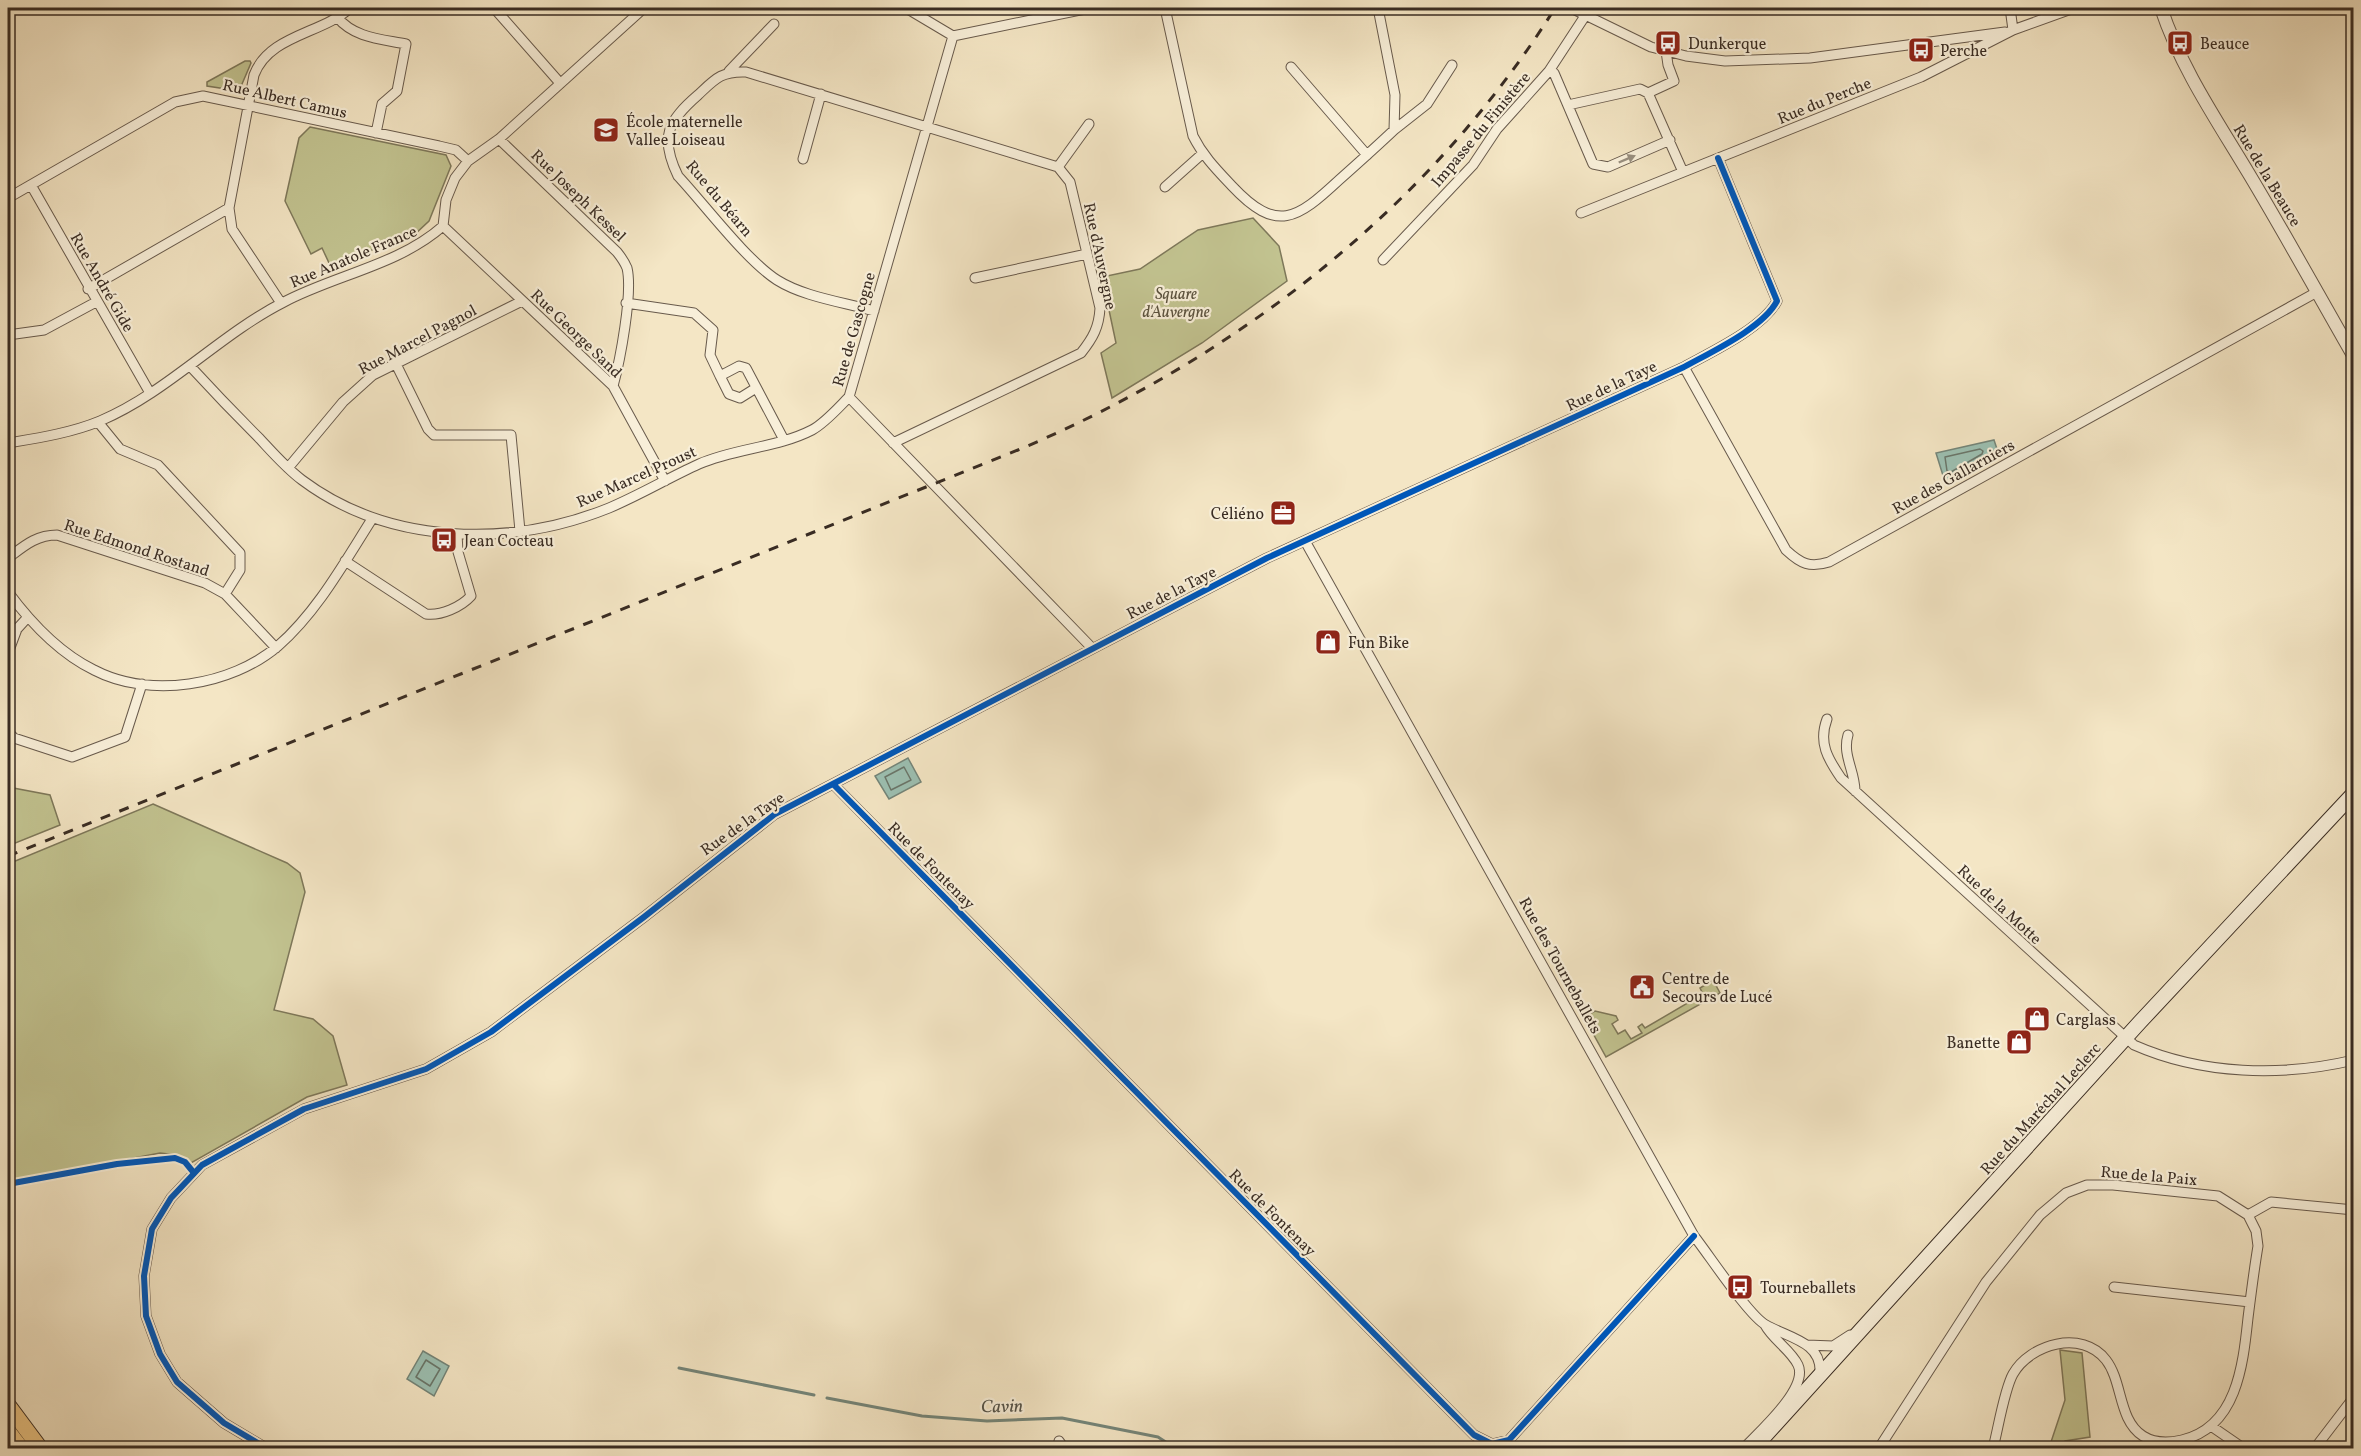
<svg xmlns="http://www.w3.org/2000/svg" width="2361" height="1456" viewBox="0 0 2361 1456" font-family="Vollkorn,serif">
	<rect width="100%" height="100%" fill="#f4e6c5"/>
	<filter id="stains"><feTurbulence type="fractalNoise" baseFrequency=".00333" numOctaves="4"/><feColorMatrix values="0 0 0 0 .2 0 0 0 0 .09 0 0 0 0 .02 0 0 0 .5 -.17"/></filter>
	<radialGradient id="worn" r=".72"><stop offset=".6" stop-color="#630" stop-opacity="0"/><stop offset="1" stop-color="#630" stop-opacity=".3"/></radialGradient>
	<path fill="#c2c390" stroke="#7e785a" stroke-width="1.5" d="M245,61H250L251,63L239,91L207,86V82Z
		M310,127L446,155L451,166L429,221L414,235L330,265L322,248L311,254L285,201L299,138Z
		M1253,218L1279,246L1287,281L1202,343L1112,398L1101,353L1116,343L1102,277L1140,269L1198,230Z
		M8,787L50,795L60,825L8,846Z
		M153,804L287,863L300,873L305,892L274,1010L313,1019L333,1036L347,1085L307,1097L191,1163L177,1155L160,1153L8,1182V864Z
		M1713,980L1720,993L1606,1057L1584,1017L1595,1011L1616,1016L1618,1020L1612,1024L1618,1034L1625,1030L1631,1039L1642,1033L1638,1027L1642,1024L1645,1028L1703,994L1700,988Z
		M2060,1350L2082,1353L2090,1437L2065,1441L2061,1448H2049L2065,1400Z"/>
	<path fill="#9cc0b2" stroke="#748579" stroke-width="1.5" d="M1994,440L1998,452L1945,482L1936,453Z
		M908,758L921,782L889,799L875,776Z
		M423,1351L449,1366L434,1396L407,1379Z"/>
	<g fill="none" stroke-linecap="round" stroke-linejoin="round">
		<path stroke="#6a766a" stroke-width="1.5" d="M1980,449L1983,451L1982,454L1951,472L1947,471L1945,457Z
			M904,767L911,780L891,790L885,777Z
			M426,1360L440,1369L430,1386L416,1377Z"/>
		<path stroke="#748579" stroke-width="3" d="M679,1368L814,1395
			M827,1398L922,1416L987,1421L1062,1418L1158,1437L1175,1448"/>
		<defs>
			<path id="minor" d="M494,8L560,83
				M906,8L953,36L1090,8
				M1165,8L1193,136C1203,156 1217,170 1232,186C1277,234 1297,219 1339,180C1357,164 1376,147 1394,130L1395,95L1378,8
				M1571,8L1651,47L1686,56L1725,61L1810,58L2005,32
				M2010,8L2013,30
				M337,17C354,38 381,39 406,44L397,91L382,104L376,133
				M1291,67L1367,155
				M729,71L774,24
				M1549,71L1554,73L1593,164L1608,167L1670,140
				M1648,93L1674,81L1668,65L1666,51
				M1568,105L1640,89L1648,93L1683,172
				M1394,130L1427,104L1452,65
				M499,139L617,252C621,257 625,263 627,268C633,293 620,361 613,386
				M803,159L821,94
				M1058,167L1089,124
				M31,185L150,393
				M1165,187L1202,154
				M8,198L175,102L203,96L439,146L456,150L468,161
				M1581,213L1921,77L2013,30L2074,8
				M443,226L613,386L665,481
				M1383,260L1473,165L1497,129L1549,71L1585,16V8
				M975,278L1087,254
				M88,289L229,208
				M281,303L232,229L229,208L254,75C269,35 322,34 350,8
				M626,303L694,313L713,330L710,355L720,376L739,366L746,368L784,440
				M874,311C843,302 804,297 777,280C746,260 705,205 678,176C659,137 668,121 698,95C715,79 721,71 746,72L1058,167L1070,182L1100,308C1099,327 1093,338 1081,353L893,443
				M8,335L44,330L96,302
				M396,364L428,429L434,435H511L520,531
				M190,366C213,391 236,415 260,439C273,453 286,468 302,480C389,545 510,548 609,508C640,495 668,478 699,464C735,448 777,448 812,430C825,423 838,408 849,397
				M1684,367L1786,550C1801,564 1810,568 1829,562L2317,292
				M720,376L729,394L740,398L756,388
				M849,397L953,36
				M849,397L1092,648
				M98,422L120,449L158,465L240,553V570L225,594
				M8,443C38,438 71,433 100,421C168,392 219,335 284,302C335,275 399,265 443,226L446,200L455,178L468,161L499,139L644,8
				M288,468L343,402L373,375L522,301
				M1305,541L1694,1236C1709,1255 1749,1316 1766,1325C1789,1338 1822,1342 1820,1373
				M8,558C24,546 36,535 57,535L205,583L225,594L276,648
				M345,561L426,614C441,616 461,607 471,596L458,552L457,534
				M8,592C31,623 59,653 94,670C150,699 231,686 278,646C317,612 344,563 372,519
				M8,653L17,629L27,618
				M1827,719C1818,743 1828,759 1841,778L2134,1045C2202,1075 2282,1077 2354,1060
				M8,732L14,738L72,757L125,737L142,684
				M1848,735C1842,755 1855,771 1855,791
				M833,784L1474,1435L1492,1444L1509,1440L1694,1236
				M2248,1215L2271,1202L2354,1210
				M2114,1287L2250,1302
				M1807,1345L1833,1346L1850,1335
				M2211,1426L2243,1448
				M1059,1441L1064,1448
				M266,1448L224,1423L177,1382L160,1354L146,1316L144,1276L152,1229L171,1198L202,1165L304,1109L426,1069L491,1032L644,917L775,814L1267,558L1684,367C1711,352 1763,328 1777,301L1718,158
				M1744,1448C1759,1432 1809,1388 1798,1365C1791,1350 1773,1340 1765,1325
				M1879,1448L1986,1282L2040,1215L2066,1193L2087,1185H2113L2218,1196L2248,1215L2256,1231L2258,1246C2254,1270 2251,1294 2248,1318C2243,1365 2237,1427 2182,1440C2169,1443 2154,1443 2143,1436C2118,1420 2123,1382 2106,1360C2082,1329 2030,1344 2013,1374C2004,1390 1998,1430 1993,1448
				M2315,1448L2354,1397"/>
			<path id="tertiary" d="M2161,8C2181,68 2216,119 2249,174C2285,234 2319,296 2354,357"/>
			<path id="secondary" d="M1754,1448L2140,1022L2354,793"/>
			<path id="primary" d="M8,1405L40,1448
				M8,1431L21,1448"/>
		</defs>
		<use href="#minor" stroke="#685a4c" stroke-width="11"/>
		<use href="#tertiary" stroke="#685a4c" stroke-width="14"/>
		<use href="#secondary" stroke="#392c23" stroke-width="16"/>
		<use href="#primary" stroke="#392c23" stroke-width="17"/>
		<use href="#minor" stroke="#f8efd9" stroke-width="9"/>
		<use href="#tertiary" stroke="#f8efd9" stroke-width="12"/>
		<use href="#secondary" stroke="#f8efd9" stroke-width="14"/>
		<use href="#primary" stroke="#eac382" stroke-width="15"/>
		<path stroke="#392c23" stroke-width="3" stroke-dasharray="10 10" stroke-linecap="butt" d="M8,856L1018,450C1234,359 1430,208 1555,8"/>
		<defs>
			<path id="cycleway" d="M833,784L1474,1435L1492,1444L1509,1440L1694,1236
				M8,1184L117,1164L175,1158L185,1162L194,1173
				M266,1448L224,1423L177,1382L160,1354L146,1316L144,1276L152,1229L171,1198L202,1165L304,1109L426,1069L491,1032L644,917L775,814L1267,558L1684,367C1711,352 1763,328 1777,301L1718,158"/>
		</defs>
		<use href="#cycleway" stroke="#f8efd9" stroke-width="10"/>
		<use href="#cycleway" stroke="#0057b8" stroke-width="6"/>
	</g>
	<defs><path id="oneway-solid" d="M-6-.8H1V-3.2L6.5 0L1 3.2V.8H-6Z" transform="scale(1.5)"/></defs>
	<use fill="#988e7e" href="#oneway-solid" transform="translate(1627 159) rotate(-23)"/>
	<defs>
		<symbol id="bus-square" viewBox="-11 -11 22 22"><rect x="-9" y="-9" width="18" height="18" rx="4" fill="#8f2418" stroke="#f8efd9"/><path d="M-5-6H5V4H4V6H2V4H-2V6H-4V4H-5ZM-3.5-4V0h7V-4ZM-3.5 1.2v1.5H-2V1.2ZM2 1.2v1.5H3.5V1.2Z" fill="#fff"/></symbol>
		<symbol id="school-square" viewBox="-11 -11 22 22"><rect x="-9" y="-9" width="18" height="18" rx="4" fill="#8f2418" stroke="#f8efd9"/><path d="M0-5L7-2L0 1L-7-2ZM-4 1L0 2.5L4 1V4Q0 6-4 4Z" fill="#fff"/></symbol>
		<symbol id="office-square" viewBox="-11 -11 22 22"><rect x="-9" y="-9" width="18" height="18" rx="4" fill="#8f2418" stroke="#f8efd9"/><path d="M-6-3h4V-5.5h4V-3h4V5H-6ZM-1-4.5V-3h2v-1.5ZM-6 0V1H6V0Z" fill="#fff"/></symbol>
		<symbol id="shop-square" viewBox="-11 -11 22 22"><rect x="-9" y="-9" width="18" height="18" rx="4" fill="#8f2418" stroke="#f8efd9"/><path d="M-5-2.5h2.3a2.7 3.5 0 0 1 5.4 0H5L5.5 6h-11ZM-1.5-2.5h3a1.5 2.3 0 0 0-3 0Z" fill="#fff"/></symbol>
		<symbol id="civic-square" viewBox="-11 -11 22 22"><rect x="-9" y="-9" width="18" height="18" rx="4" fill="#8f2418" stroke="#f8efd9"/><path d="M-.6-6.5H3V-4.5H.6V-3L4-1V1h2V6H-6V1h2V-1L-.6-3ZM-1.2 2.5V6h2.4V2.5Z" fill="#fff"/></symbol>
	</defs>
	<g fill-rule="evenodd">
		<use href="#bus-square" x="1653" y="28" width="30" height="30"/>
		<use href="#bus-square" x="2165" y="28" width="30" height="30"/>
		<use href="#bus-square" x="1906" y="35" width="30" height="30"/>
		<use href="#school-square" x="591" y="115" width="30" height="30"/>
		<use href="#office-square" x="1268" y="498" width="30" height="30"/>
		<use href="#bus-square" x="429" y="525" width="30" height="30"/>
		<use href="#shop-square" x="1313" y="627" width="30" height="30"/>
		<use href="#civic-square" x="1627" y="972" width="30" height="30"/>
		<use href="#shop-square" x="2022" y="1004" width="30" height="30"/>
		<use href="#shop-square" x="2004" y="1027" width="30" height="30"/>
		<use href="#bus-square" x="1725" y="1272" width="30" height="30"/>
	</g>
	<g text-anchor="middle" stroke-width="4.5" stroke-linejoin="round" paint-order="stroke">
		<g font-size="16" fill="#392c23" stroke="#f8efd9" text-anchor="start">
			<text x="1688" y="49">Dunkerque</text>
			<text x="2200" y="49">Beauce</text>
			<text x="1940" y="56">Perche</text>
			<text x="626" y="127">École maternelle<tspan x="626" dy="18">Vallee Loiseau</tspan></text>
			<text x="1264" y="519" text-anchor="end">Céliéno</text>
			<text x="464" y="546">Jean Cocteau</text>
			<text x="1348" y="648">Fun Bike</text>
			<text x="1662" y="984">Centre de<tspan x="1662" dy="18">Secours de Lucé</tspan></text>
			<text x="2056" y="1025">Carglass</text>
			<text x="2000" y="1048" text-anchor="end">Banette</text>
			<text x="1760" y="1293">Tourneballets</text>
		</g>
		<g font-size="16" fill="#392c23" stroke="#f8efd9">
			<text transform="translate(285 98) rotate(13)" y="6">Rue Albert Camus</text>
			<text transform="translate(1824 100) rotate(-22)" y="6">Rue du Perche</text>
			<text transform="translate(1480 129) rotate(-50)" y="6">Impasse du Finistère</text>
			<text transform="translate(2268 175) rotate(59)" y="6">Rue de la Beauce</text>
			<text transform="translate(579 195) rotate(44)" y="6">Rue Joseph Kessel</text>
			<text transform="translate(720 198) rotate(50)" y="6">Rue du Béarn</text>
			<text transform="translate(353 256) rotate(-23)" y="6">Rue Anatole France</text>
			<text transform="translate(1101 256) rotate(78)" y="6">Rue d'Auvergne</text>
			<text transform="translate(103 282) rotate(60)" y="6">Rue André Gide</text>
			<text transform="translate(853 329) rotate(-74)" y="6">Rue de Gascogne</text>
			<text transform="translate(577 333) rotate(44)" y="6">Rue George Sand</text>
			<text transform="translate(417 339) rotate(-28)" y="6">Rue Marcel Pagnol</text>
			<text transform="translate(1611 385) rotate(-25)" y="6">Rue de la Taye</text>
			<text transform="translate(636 476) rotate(-24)" y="6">Rue Marcel Proust</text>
			<text transform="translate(1953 476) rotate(-29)" y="6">Rue des Gallarniers</text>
			<text transform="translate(137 547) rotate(18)" y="6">Rue Edmond Rostand</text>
			<text transform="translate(1171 592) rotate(-27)" y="6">Rue de la Taye</text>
			<text transform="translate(742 823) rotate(-35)" y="6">Rue de la Taye</text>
			<text transform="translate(932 865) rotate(45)" y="6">Rue de Fontenay</text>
			<text transform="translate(2000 904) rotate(43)" y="6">Rue de la Motte</text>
			<text transform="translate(1561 965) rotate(61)" y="6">Rue des Tourneballets</text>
			<text transform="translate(2040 1108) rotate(-48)" y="6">Rue du Maréchal Leclerc</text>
			<text transform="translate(2149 1175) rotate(5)" y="6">Rue de la Paix</text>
			<text transform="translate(1273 1212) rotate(45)" y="6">Rue de Fontenay</text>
		</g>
		<g font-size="16" font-style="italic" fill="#5b523e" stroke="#f8efd9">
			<text x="1176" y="299">Square<tspan x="1176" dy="18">d'Auvergne</tspan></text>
		</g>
		<g font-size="18" font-style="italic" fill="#525147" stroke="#f8efd9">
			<text transform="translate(1002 1406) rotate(-1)" y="6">Cavin</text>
		</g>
	</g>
	<rect width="2361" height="1456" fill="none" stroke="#f4e6c5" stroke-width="30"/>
	<rect x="9" y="9" width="2343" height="1438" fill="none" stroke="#392c23" stroke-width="3"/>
	<rect x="15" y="15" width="2331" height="1426" fill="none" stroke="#392c23" stroke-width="1.5"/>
	<rect width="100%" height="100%" filter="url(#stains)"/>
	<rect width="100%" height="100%" fill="url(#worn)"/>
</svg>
